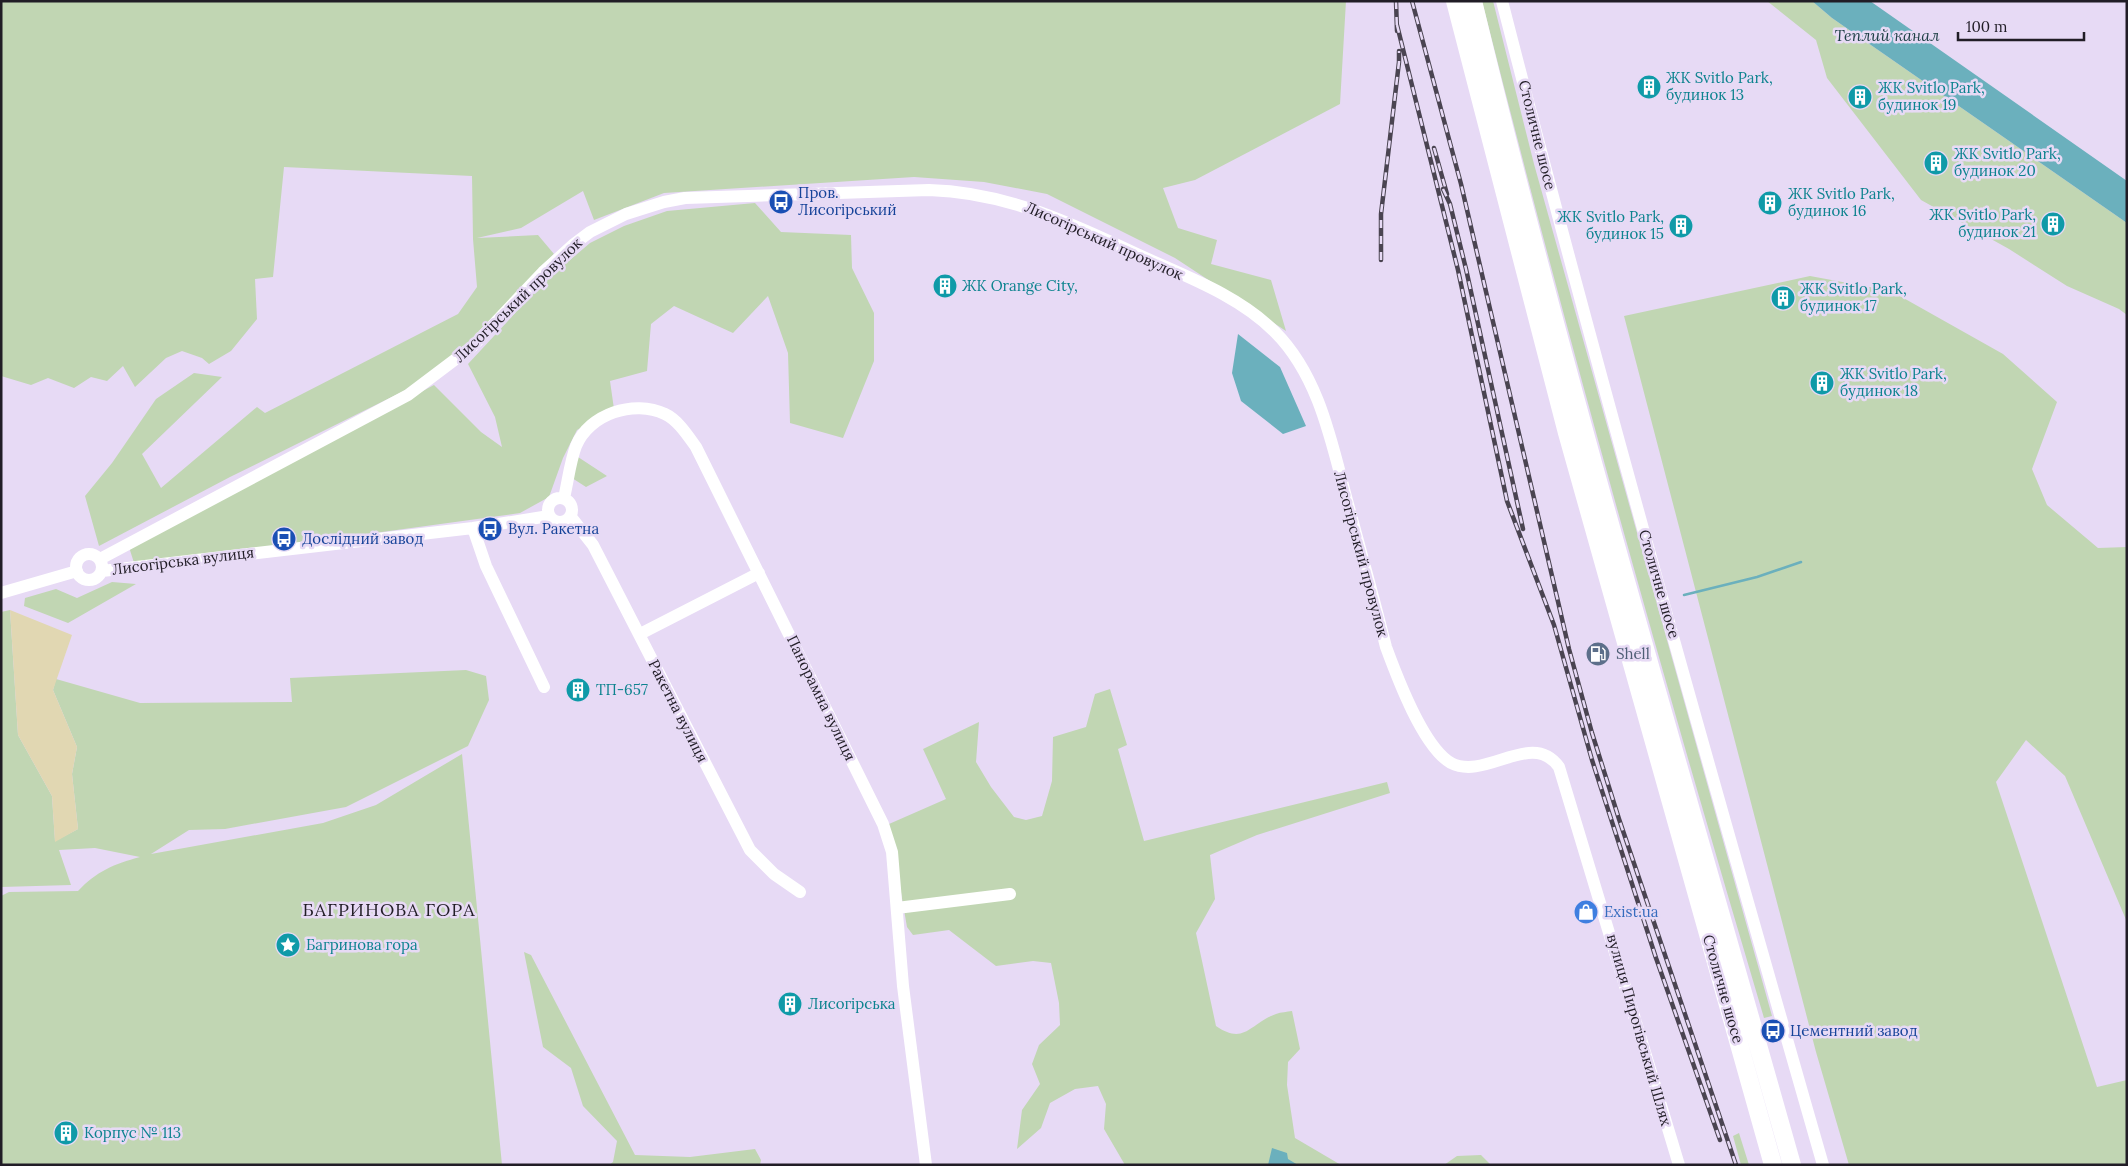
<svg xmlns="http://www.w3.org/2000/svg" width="2128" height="1166" viewBox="0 0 2128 1166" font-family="Lora,serif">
	<rect width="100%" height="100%" fill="#e7daf5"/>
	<path fill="#c1d6b3" d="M1,1H1346L1340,104L1195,180L1163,188L1178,228L1217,240L1211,264L1271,280L1286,331L1175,258L1047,194L984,182L914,177L664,193L594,220L583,191L521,228L477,238L538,235L554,254L470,343L414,386L230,477L99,546L85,496L112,463L156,399L194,373L222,377L142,454L161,488L257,407L265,413L458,314L477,287L473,239L472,176L284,167L273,277L255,279L257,319L231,351L209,364L202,358L182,351L166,358L135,387L123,366L107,381L91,377L74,388L48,378L31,385L1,376Z
		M1482,1H1493L1534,164L1772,1016L1764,1018C1664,681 1568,342 1482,1Z
		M1767,1H1812L1832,18L2127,223V315L2119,309L2067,286L2009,249L1921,200L1827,78L1816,40Z
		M755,203L781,232L851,235L852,268L874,313V361L843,438L790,423L788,353L768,296L733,333L674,306L651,324L647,371L610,381L614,409L577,430L563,458L549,497L520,513L135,566L129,547L434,385L481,432L502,447L495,417L468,364L543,283L590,243L624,226L667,211Z
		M1810,276L1891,291L2003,354L2057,402L2032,469L2047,505L2098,548L2127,547V922L2065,776L2026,740L1996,782L2097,1087L2127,1080V1165H1849L1816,1052L1624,316Z
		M578,457L607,476L586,487L572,478Z
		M112,582L136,584L68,623L24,606L25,598L56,589L77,598Z
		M10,610L18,735L52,796L55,841L78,829L72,774L77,747L53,690L56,679L140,703L292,702L290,678L466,670L486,676L489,700L468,746L346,807L225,829L189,830L151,854L323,823L376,805L462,754L502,1165H1V896L9,892L78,891C97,871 114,864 140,857L95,848L59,850L71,885L1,887V612Z
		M1110,689L1127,745L1118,749L1144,841L1387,782L1390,793L1257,835L1210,855L1215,899L1196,933L1216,1026C1245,1046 1250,1023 1276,1014C1281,1012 1287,1012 1292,1011L1300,1049L1288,1062L1287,1085L1295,1138L1341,1165H1125L1104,1129L1106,1104L1098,1086L1075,1089L1050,1103L1041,1128L1017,1149L1022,1110L1040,1084L1032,1064L1039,1045L1060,1025L1059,1003L1051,963L1033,961L996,966L949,930L913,935L907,927L889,824L946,799L923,749L979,722L976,762L991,787L1014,817L1026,820L1042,816L1052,781L1053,737L1086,727L1095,694Z
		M524,952L531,955L635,1155L690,1157L755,1149L761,1160L760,1165H609L613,1162L617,1141L583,1106L571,1068L543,1047Z
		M1739,1133L1749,1165H1741L1733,1136Z
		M1481,1155L1491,1165H1444L1457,1156Z"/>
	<path fill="#e1d7b2" d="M10,610L72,635L53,690L77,747L72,774L78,829L55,842L52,796L18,735Z"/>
	<path fill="#6bb0bd" d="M1812,1H1870L2127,181V223L1832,18Z
		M1238,334L1280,367L1306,426L1283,434L1241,401L1232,373Z
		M1272,1148L1287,1153L1288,1159L1298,1165H1268Z"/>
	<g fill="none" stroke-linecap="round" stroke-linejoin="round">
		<path stroke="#6bb0bd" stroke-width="2.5" d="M1684,595L1757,577L1801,562"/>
		<path stroke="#fff" stroke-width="12" d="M1502,1C1602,391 1712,778 1823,1165
			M548 510a12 12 0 1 1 24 0a12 12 0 1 1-24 0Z
			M564,498C568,481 570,462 576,446C589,414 634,399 665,414C678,420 688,436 696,447L883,824L892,852L903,986L926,1165
			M571,517L593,545L750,850L774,874L800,892
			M473,528L486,566L544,687
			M76 567a13 13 0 1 1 26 0a13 13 0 1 1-26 0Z
			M100,559L408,395L473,346L543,272L574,244L590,232L626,214L664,202L685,198L929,190C1001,192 1062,219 1126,249C1176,273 1235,292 1275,332C1320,377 1332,445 1348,504C1361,552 1374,599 1386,647C1397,677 1423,747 1451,763C1486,781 1532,729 1559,767L1679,1165
			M102,571L473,528L549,516
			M1,593L77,571
			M640,634L759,573
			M897,908L1010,894"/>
		<path stroke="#fff" stroke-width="18" d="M1455,1L1567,433L1773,1165
			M1473,1C1567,392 1683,778 1792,1165"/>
		<defs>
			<path id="rail" d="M1396,1L1397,31
				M1412,1L1461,184L1569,649L1592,733L1619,819L1736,1165
				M1397,25L1458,270L1507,501L1554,625L1592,760L1656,958L1720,1140
				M1434,148L1447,194
				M1443,189L1450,204L1466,269L1523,529
				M1381,260V214L1399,62V51"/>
		</defs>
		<use href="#rail" stroke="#4a4451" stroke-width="4.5"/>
		<use href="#rail" stroke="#e7daf5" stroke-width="2.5" stroke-dasharray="8" stroke-linecap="butt"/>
	</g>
	<defs>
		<symbol id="building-disc" viewBox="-11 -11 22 22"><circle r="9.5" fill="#0f9aa8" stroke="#e7daf5"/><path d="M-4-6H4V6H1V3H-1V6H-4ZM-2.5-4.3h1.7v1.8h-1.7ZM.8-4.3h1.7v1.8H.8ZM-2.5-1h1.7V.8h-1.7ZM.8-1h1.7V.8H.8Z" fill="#fff"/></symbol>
		<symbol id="bus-disc" viewBox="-11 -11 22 22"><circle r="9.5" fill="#1a4fb4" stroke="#e7daf5"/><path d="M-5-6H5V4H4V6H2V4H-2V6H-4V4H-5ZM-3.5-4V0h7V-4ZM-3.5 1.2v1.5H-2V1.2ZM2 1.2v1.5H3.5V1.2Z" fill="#fff"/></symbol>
		<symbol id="fuel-disc" viewBox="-11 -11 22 22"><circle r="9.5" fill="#5c6f8a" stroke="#e7daf5"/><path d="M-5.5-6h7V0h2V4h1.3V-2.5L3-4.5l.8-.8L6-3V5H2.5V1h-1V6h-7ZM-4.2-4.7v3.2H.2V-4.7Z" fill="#fff"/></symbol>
		<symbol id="shop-disc" viewBox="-11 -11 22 22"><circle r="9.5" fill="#3f7fe0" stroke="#e7daf5"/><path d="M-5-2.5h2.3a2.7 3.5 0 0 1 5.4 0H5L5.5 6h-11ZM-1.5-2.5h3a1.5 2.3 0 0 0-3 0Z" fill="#fff"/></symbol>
		<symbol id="sight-disc" viewBox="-11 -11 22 22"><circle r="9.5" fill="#0f9aa8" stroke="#e7daf5"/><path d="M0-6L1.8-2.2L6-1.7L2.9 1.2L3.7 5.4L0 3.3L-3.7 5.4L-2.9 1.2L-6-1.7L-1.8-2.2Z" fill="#fff"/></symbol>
	</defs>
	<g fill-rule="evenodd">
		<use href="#building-disc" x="1635" y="73" width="28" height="28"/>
		<use href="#building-disc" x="1846" y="83" width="28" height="28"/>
		<use href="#building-disc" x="1922" y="149" width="28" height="28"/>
		<use href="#bus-disc" x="767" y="188" width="28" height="28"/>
		<use href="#building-disc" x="1756" y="189" width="28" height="28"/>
		<use href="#building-disc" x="2039" y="210" width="28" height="28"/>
		<use href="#building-disc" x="1667" y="212" width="28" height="28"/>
		<use href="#building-disc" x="931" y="272" width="28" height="28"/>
		<use href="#building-disc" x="1769" y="284" width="28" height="28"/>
		<use href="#building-disc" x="1808" y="369" width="28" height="28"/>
		<use href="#bus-disc" x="476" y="515" width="28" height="28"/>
		<use href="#bus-disc" x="270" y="525" width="28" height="28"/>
		<use href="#fuel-disc" x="1584" y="640" width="28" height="28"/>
		<use href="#building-disc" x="564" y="676" width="28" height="28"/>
		<use href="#shop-disc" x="1572" y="898" width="28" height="28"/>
		<use href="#sight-disc" x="274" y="931" width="28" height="28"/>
		<use href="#building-disc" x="776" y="990" width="28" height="28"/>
		<use href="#bus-disc" x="1759" y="1017" width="28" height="28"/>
		<use href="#building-disc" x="52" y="1119" width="28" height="28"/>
	</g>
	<g text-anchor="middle" stroke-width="5" stroke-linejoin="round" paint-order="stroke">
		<g font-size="15" fill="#0d838f" stroke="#e7daf5" text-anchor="start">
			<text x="1666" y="83">ЖК Svitlo Park,<tspan x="1666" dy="17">будинок 13</tspan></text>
			<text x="1878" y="93">ЖК Svitlo Park,<tspan x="1878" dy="17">будинок 19</tspan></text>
			<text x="1954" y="159">ЖК Svitlo Park,<tspan x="1954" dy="17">будинок 20</tspan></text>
			<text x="1788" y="199">ЖК Svitlo Park,<tspan x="1788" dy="17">будинок 16</tspan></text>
			<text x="2036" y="220" text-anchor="end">ЖК Svitlo Park,<tspan x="2036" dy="17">будинок 21</tspan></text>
			<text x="1664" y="222" text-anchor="end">ЖК Svitlo Park,<tspan x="1664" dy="17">будинок 15</tspan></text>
			<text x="962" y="291">ЖК Orange City,</text>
			<text x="1800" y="294">ЖК Svitlo Park,<tspan x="1800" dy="17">будинок 17</tspan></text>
			<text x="1840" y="379">ЖК Svitlo Park,<tspan x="1840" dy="17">будинок 18</tspan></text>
			<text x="596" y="695">ТП-657</text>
			<text x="306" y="950">Багринова гора</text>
			<text x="808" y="1009">Лисогірська</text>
			<text x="84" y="1138">Корпус № 113</text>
		</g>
		<g font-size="15" fill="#211d26" stroke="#e7daf5">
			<text transform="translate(1537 135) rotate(76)" y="5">Столичне шосе</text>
			<text transform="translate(1104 241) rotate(24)" y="5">Лисогірський провулок</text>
			<text transform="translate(518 300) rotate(-44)" y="5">Лисогірський провулок</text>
			<text transform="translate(1361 554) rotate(75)" y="5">Лисогірський провулок</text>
			<text transform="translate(183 561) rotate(-7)" y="5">Лисогірська вулиця</text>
			<text transform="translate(1659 584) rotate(74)" y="5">Столичне шосе</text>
			<text transform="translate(821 698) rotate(64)" y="5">Панорамна вулиця</text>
			<text transform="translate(678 711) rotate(63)" y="5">Ракетна вулиця</text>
			<text transform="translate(1723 989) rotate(74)" y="5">Столичне шосе</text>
			<text transform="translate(1639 1030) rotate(74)" y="5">вулиця Пирогівський Шлях</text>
		</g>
		<g font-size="15" fill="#164399" stroke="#e7daf5" text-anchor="start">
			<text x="798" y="198">Пров.<tspan x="798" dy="17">Лисогірський</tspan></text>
			<text x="508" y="534">Вул. Ракетна</text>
			<text x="302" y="544">Дослідний завод</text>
			<text x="1790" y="1036">Цементний завод</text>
		</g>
		<g font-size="15" fill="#4e5e75" stroke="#e7daf5" text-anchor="start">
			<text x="1616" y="659">Shell</text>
		</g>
		<g font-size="15" fill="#366cbe" stroke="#e7daf5" text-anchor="start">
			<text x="1604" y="917">Exist.ua</text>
		</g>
		<g font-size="16" font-style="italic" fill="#1d3f45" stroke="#e7daf5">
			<text x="1887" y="41">Теплий канал</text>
		</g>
		<g font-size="18" letter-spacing="1" fill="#211d26" stroke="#e7daf5">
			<text x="389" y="916">БАГРИНОВА ГОРА</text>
		</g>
	</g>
	<rect width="2128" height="1166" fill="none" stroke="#211d26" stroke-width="5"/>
	<path d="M1958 32v8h126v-8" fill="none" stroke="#211d26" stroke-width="2.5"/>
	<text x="1966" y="32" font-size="15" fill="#211d26" stroke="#e7daf5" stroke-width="4" paint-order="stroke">100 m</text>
</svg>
